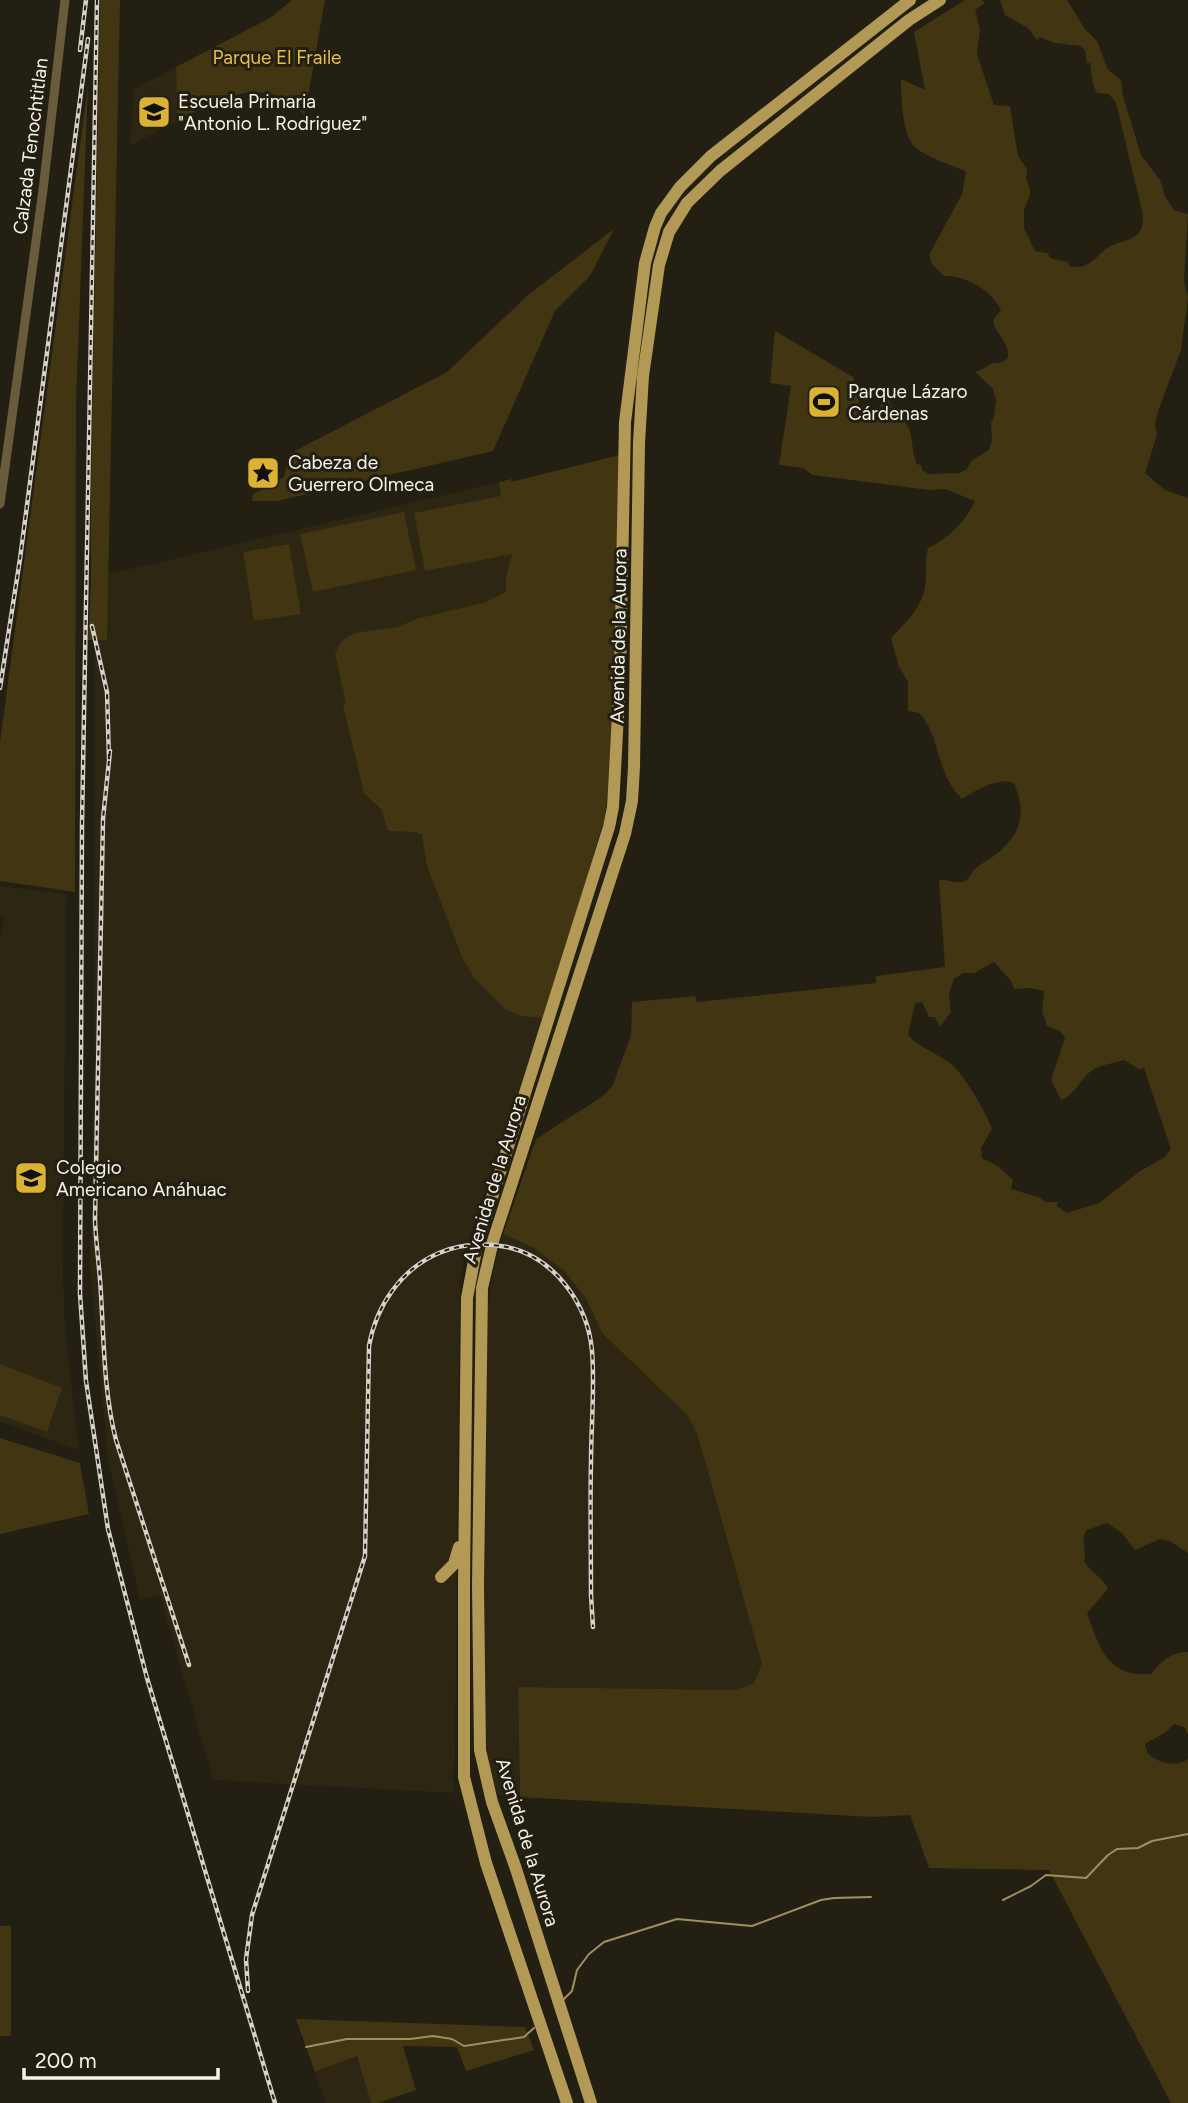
<svg xmlns="http://www.w3.org/2000/svg" width="1188" height="2103" viewBox="0 0 1188 2103" font-family="Figtree,sans-serif">
	<rect width="100%" height="100%" fill="#231f12"/>
	<path fill="#2d2613" d="M176,67L177,121L132,145L130,144L134,89Z
		M620,455L614,686L607,799L604,820L541,1025L467,1245L460,1282L455,1757L452,1780L455,1781L453,1793L213,1780L160,1595L140,1599L108,1460L90,1266L95,1042V654L102,611L101,576L512,479L511,482Z
		M0,886L66,894L63,1275L65,1331L79,1450L0,1422V940L4,918L0,916Z
		M503,1234L534,1248L565,1272L586,1299L603,1334L687,1415L696,1432L705,1461L762,1664L753,1684L734,1690L518,1687L520,1797L497,1795L488,1764L483,1717L487,1311L492,1277Z
		M357,2056L371,2103H326L315,2072Z"/>
	<path fill="#413512" fill-rule="evenodd" d="M100,0H120L107,640H88L91,584V480Z
		M292,0H325L305,113L303,114C265,72 217,100 177,121L176,67L270,18Z
		M965,0H982L985,3L975,10L980,30L977,54L994,105L1010,106L1018,156L1027,169L1026,179L1030,189V195L1024,210V228L1035,251L1048,253L1050,258L1068,262L1069,266C1090,271 1094,256 1109,247C1123,239 1145,242 1143,215L1116,103L1109,94L1097,93L1093,85L1090,63H1087L1085,51L1081,46L1055,43L1040,37L1037,40L1028,28L1005,15L1000,0H1067L1085,29L1097,41L1108,70L1121,80L1123,96L1141,155L1160,180L1165,196L1174,210L1188,214L1184,281L1188,298L1181,350L1158,411L1155,424L1157,435L1145,473L1165,490L1188,498V1553L1170,1541L1160,1539L1135,1550L1122,1533L1107,1523L1087,1530C1080,1538 1087,1551 1084,1561C1091,1573 1102,1576 1108,1589L1087,1613C1099,1647 1108,1678 1151,1674C1160,1662 1173,1651 1188,1652V1735L1184,1727L1174,1724L1166,1732L1145,1744L1148,1754C1160,1763 1174,1768 1188,1759V2103H1171L1049,1870L929,1868L910,1815L872,1817L520,1797L518,1687L734,1690L753,1684L762,1664L705,1461L696,1432L687,1415L603,1334L586,1299L565,1272L534,1248L503,1234L536,1139L603,1096L613,1085L631,1035L632,1002L695,996L697,1002L876,983V976L945,967L939,880C946,879 953,883 961,882C970,881 970,873 976,868C982,863 989,860 995,855C1021,835 1027,814 1014,783C996,777 977,790 962,799C934,771 942,737 919,713L908,711V682L899,667L891,638C904,624 922,608 925,587C927,574 924,562 928,548C949,538 965,522 975,501L945,489L929,490L813,475L803,468L779,465L791,386L770,383L775,331L853,377L863,419L871,421L882,403L889,400C893,411 899,415 906,424C914,434 911,452 917,464L921,465L922,470L928,474L959,473L967,469L971,461L989,450L992,440L991,423L994,416L996,400L993,389L975,372C981,370 984,368 989,365C996,361 998,366 1008,358C1010,341 990,328 994,320C995,316 999,314 1001,310C992,291 966,275 944,276L932,264L929,255L962,194L966,172C951,164 929,159 916,148C902,136 901,97 901,79L925,90L914,32ZM994,962L1011,981L1014,989L1029,988L1044,991L1042,1013L1046,1020V1025L1061,1032L1065,1038L1051,1080L1061,1100C1075,1095 1079,1081 1090,1072C1099,1064 1113,1064 1124,1060L1139,1069L1144,1068L1171,1149L1165,1157L1140,1171L1099,1203L1067,1213L1057,1206L1058,1202H1045L1041,1198L1011,1189L1013,1180L999,1167L982,1158L981,1148L992,1129C986,1112 964,1074 950,1063C936,1053 920,1048 908,1035L915,1003L922,1002L929,1017H935L940,1027L951,1012L949,993L954,979L963,973H974Z
		M88,85L76,403L75,892L0,881V742Z
		M614,229L590,276L555,311L493,451L277,501H252L253,494L284,477L289,454L447,372L528,295Z
		M620,455L614,685L607,799L604,820L544,1018L521,1016L505,1009L474,978L462,957L427,866L422,835L415,832L388,831L381,809L364,793L343,705L346,703L335,653L341,642L346,638L354,633L398,627L416,619L486,602L506,592V578L512,554L425,571L414,513L501,496L499,482L512,479L511,482Z
		M404,512L416,570L313,592L300,534Z
		M289,544L301,614L254,621L243,552Z
		M0,1364L62,1388L47,1432L0,1415Z
		M0,1438L80,1463L89,1514L0,1534Z
		M0,1926H11V2036H0Z
		M296,2019L525,2027L534,2050L466,2071L457,2047L403,2046L416,2090L378,2103H371L357,2056L315,2072Z"/>
	<g fill="none" stroke-linecap="round" stroke-linejoin="round">
		<path stroke="#a09060" stroke-width="2" d="M1003,1900L1031,1886L1046,1875L1086,1878L1108,1855L1117,1849L1138,1848L1152,1841L1188,1834
			M564,1999L572,1991L577,1970L589,1954L604,1942L677,1919L752,1926L821,1900L834,1898L871,1897
			M306,2047L347,2039H410L433,2036L452,2039L464,2046L471,2045L524,2037L534,2028"/>
		<path stroke="#685c3d" stroke-width="9" d="M0,504L43,190L65,0"/>
		<path stroke="#b29955" stroke-width="12" d="M441,1577L454,1564L459,1547
			M567,2103L486,1863L464,1777V1584L467,1298L477,1245L609,827L613,807L620,677L625,422L645,263L655,227L661,213L680,187L711,156L910,0
			M591,2103L515,1866L492,1802L480,1750L478,1585L482,1288L493,1241L625,834L632,801L634,767L639,443L643,376L659,265L669,232L687,203L720,171L909,20L940,0"/>
		<defs>
			<path id="rail" d="M97,0L82,824L80,1294L86,1381L108,1529L147,1678L275,2103
				M80,50L86,0
				M92,626L107,692L109,760
				M0,688L20,559L88,39
				M110,751L103,819L95,1220C96,1246 100,1270 101,1295C104,1344 104,1393 116,1440L189,1665
				M248,1991L246,1959L252,1915L365,1556L369,1346C376,1306 401,1269 439,1253C460,1244 485,1243 507,1247C554,1257 588,1304 592,1351C595,1388 591,1426 591,1462C590,1507 591,1551 591,1595L593,1627"/>
		</defs>
		<use href="#rail" stroke="#d6d2c9" stroke-width="4.5"/>
		<use href="#rail" stroke="#231f12" stroke-width="2" stroke-dasharray="5" stroke-linecap="butt"/>
	</g>
	<defs>
		<symbol id="school-square" viewBox="-11 -11 22 22"><rect x="-9" y="-9" width="18" height="18" rx="4" fill="#dbb233" stroke="#231f12"/><path d="M0-5L7-2L0 1L-7-2ZM-4 1L0 2.5L4 1V4Q0 6-4 4Z" fill="#111"/></symbol>
		<symbol id="stadium-square" viewBox="-11 -11 22 22"><rect x="-9" y="-9" width="18" height="18" rx="4" fill="#dbb233" stroke="#231f12"/><path d="M0-5a6.5 5 0 1 0 0 10a6.5 5 0 1 0 0-10ZM-3.5-1.8h7v3.6h-7Z" fill="#111"/></symbol>
		<symbol id="sight-square" viewBox="-11 -11 22 22"><rect x="-9" y="-9" width="18" height="18" rx="4" fill="#dbb233" stroke="#231f12"/><path d="M0-6L1.8-2.2L6-1.7L2.9 1.2L3.7 5.4L0 3.3L-3.7 5.4L-2.9 1.2L-6-1.7L-1.8-2.2Z" fill="#111"/></symbol>
	</defs>
	<g fill-rule="evenodd">
		<use href="#school-square" x="135" y="93" width="38" height="38"/>
		<use href="#stadium-square" x="805" y="383" width="38" height="38"/>
		<use href="#sight-square" x="244" y="454" width="38" height="38"/>
		<use href="#school-square" x="12" y="1159" width="38" height="38"/>
	</g>
	<g text-anchor="middle" stroke-width="6" stroke-linejoin="round" paint-order="stroke">
		<g font-size="19" fill="#e7bf4b" stroke="#231f12">
			<text x="277" y="64">Parque El Fraile</text>
		</g>
		<g font-size="19" fill="#f6f3ea" stroke="#231f12" text-anchor="start">
			<text x="178" y="108">Escuela Primaria<tspan x="178" dy="22">"Antonio L. Rodriguez"</tspan></text>
			<text x="848" y="398">Parque Lázaro<tspan x="848" dy="22">Cárdenas</tspan></text>
			<text x="288" y="469">Cabeza de<tspan x="288" dy="22">Guerrero Olmeca</tspan></text>
			<text x="56" y="1174">Colegio<tspan x="56" dy="22">Americano Anáhuac</tspan></text>
		</g>
		<g font-size="19" fill="#f6f3ea" stroke="#231f12">
			<text transform="translate(30 146) rotate(-83)" y="7">Calzada Tenochtitlan</text>
			<text transform="translate(618 636) rotate(-89)" y="7">Avenida de la Aurora</text>
			<text transform="translate(494 1179) rotate(-73)" y="7">Avenida de la Aurora</text>
			<text transform="translate(528 1842) rotate(73)" y="7">Avenida de la Aurora</text>
		</g>
	</g>
	<path d="M24 2068v10h194v-10" fill="none" stroke="#f6f3ea" stroke-width="3.5"/>
	<text x="35" y="2068" font-size="21" fill="#f6f3ea" stroke="#231f12" stroke-width="5" paint-order="stroke">200 m</text>
</svg>
